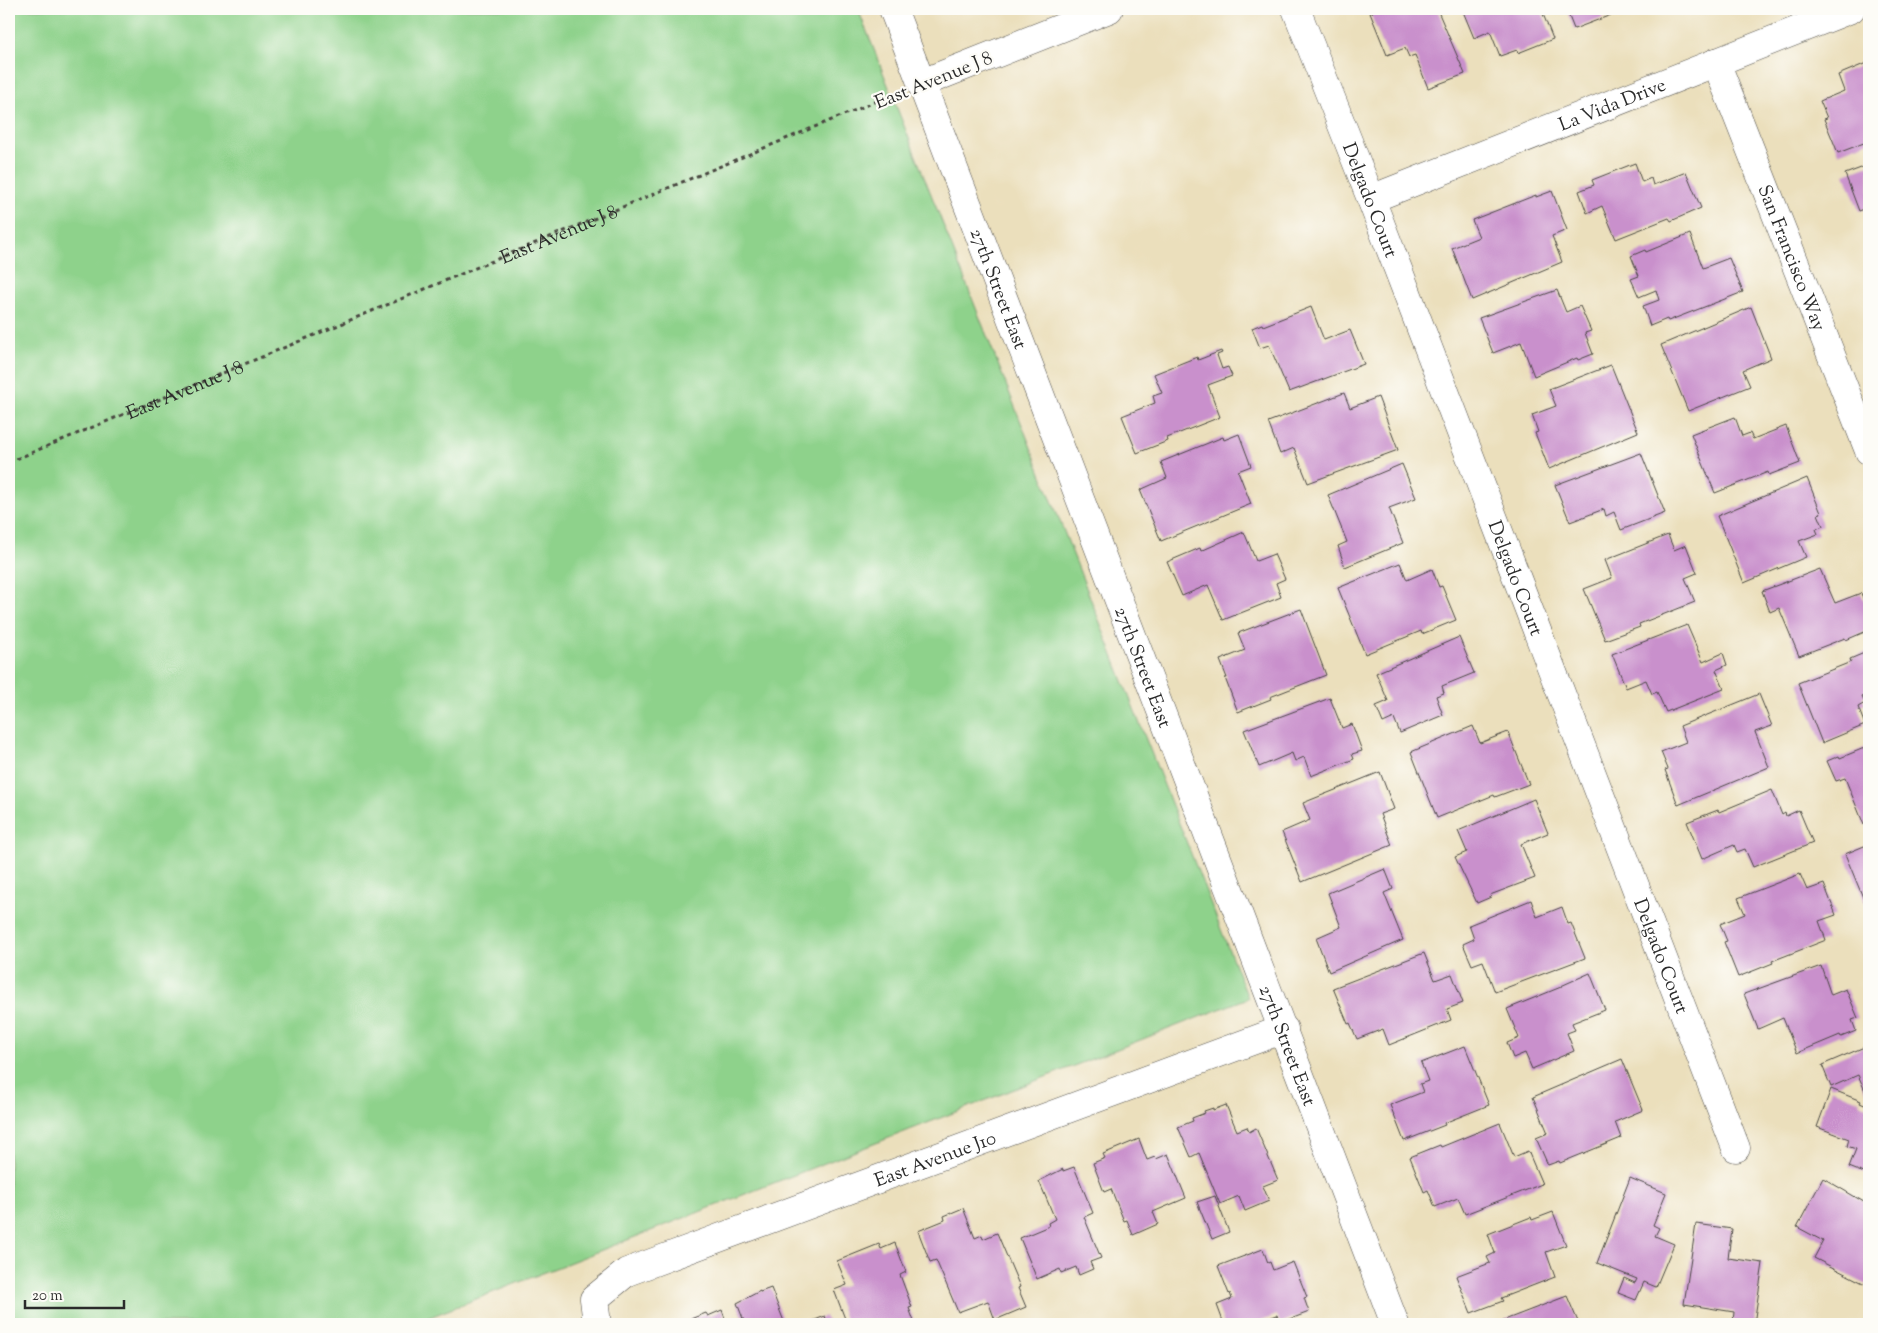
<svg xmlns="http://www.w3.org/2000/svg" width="1878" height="1333" viewBox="0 0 1878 1333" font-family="'Sorts Mill Goudy',serif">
	<rect width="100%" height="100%" fill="#fdfcf7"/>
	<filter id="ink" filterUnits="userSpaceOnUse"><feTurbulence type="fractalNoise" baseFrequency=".02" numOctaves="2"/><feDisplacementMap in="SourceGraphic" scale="10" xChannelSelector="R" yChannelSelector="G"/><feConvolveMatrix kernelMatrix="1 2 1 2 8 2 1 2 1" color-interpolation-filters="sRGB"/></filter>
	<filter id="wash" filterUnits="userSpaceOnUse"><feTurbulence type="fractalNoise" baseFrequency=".0096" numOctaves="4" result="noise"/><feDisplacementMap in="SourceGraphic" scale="20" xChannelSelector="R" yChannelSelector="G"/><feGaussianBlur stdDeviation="1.12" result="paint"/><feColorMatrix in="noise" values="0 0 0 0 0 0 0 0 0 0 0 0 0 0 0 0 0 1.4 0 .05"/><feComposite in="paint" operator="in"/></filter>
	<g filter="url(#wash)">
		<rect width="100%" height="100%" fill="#ebdfbc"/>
		<path fill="#8ed28b" stroke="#5c7e5b" d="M9,9H858L1248,998L412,1324H9Z"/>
		<g id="blocks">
			<path fill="#c990cc" d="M1372,9H1437L1465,74L1428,88L1415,55L1409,57L1405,48L1387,55L1370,13L1373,12Z
				M1462,9H1541L1553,39L1518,53L1517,50L1500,56L1490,31L1474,38Z
				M1566,9H1609L1611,15L1574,29Z
				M1869,62V141L1838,153L1824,119L1827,118L1820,101L1844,91L1838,75Z
				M1635,163L1642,182L1651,178L1653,185L1686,172L1701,208L1671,221L1669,218L1616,239L1602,206L1587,213L1579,191L1594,185L1592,180Z
				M1869,165V207L1859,211L1845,174Z
				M1552,191L1567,230L1552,236L1562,262L1472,300L1452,248L1479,237L1472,220L1536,195V197Z
				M1690,234L1703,268L1729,258L1743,292L1668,321L1667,319L1650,326L1643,306L1659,300L1656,290L1639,297L1631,279L1639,276L1631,256L1645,250L1646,252Z
				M1557,290L1566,312L1580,306L1591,331L1585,333L1593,354L1578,360L1577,358L1534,376L1521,342L1493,353L1479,318Z
				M1311,307L1324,340L1350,330L1364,364L1289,392L1269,345L1260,348L1252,328L1262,324L1263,326Z
				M1751,307L1771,358L1743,370L1750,386L1688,411L1661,345Z
				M1221,351L1222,353L1217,355L1222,369L1228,367L1232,376L1208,385L1220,417L1167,438L1168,441L1137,453L1122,416L1155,403L1153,396L1162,393L1154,374L1197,357L1198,360Z
				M1611,365L1638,432L1549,469L1535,433L1538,432L1532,415L1556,406L1549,389Z
				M1344,393L1350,408L1378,397L1398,450L1308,483L1294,448L1280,454L1268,422Z
				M1735,417L1742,436L1750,433L1753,439L1786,426L1800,463L1769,475L1768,472L1715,493L1691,434Z
				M1239,434L1251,466L1238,471L1251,504L1161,541L1140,490L1167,478L1161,462L1223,437L1224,440Z
				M1641,453L1665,513L1621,530L1614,512L1606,516L1604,509L1570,522L1555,485Z
				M1402,464L1416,498L1389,508L1403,543L1345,567L1338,546L1347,542L1328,495Z
				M1807,478L1821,513L1818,514L1823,526L1816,529L1818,534L1799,541L1806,557L1744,583L1717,516Z
				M1244,532L1256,561L1274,554L1285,579L1276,583L1281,597L1223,620L1208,585L1182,596L1167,562L1200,548L1201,551Z
				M1668,535L1674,550L1686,545L1697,573L1685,578L1695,602L1639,624L1640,627L1605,640L1584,589L1612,578L1605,560Z
				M1400,563L1407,580L1432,569L1439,587L1442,586L1456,620L1422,634L1421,631L1365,654L1338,588Z
				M1820,569L1835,603L1861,593L1869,612V630L1846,640L1845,638L1799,656L1779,608L1770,612L1762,591Z
				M1301,609L1326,675L1270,697L1271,699L1238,712L1225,678H1227L1220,660L1245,650L1238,633Z
				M1687,625L1703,662L1723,653L1727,665L1716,670L1724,689L1666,712L1657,692L1652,694L1646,680L1626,688L1612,654Z
				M1459,637L1474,673L1442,686L1444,693L1436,696L1443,715L1400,733L1394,718L1383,723L1376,706L1388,701L1376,673Z
				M1869,651V694L1862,697L1865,703L1858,707L1865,725L1822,743L1798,683L1851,662L1850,659Z
				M1759,694L1772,726L1755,732L1769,767L1678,805L1665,770L1668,769L1661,752L1686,742L1680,726Z
				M1330,698L1342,728L1352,724L1362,751L1352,754L1354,759L1311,776L1304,757L1295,761L1292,753L1259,767L1244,730Z
				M1473,726L1480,743L1508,732L1529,784L1495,797L1494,795L1437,818L1411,752Z
				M1869,746V823L1864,825L1845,778L1836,781L1827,761L1839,756L1840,758Z
				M1380,772L1394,809L1380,814L1392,845L1302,882L1282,832L1310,820L1303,803Z
				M1772,790L1782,815L1785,813L1786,816L1799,810L1813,843L1753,867L1745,849L1737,852L1734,845L1702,859L1687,822L1718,810L1719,812Z
				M1534,799L1548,833L1521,844L1535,878L1490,895L1491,897L1477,903L1455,857L1467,852L1458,831Z
				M1869,844V912L1845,854Z
				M1385,869L1393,889L1384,893L1403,940L1329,972L1316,938L1341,927L1328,893Z
				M1800,874L1807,890L1824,884L1836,915L1819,921L1826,940L1772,961L1773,963L1738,977L1724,942L1727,941L1720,924L1745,914L1738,898Z
				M1531,900L1537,917L1562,907L1568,924L1571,923L1585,958L1495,992L1483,961L1472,965L1463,944L1474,939L1469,925Z
				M1424,953L1435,980L1452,974L1463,1003L1447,1009L1451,1020L1389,1045L1383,1029L1357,1039L1350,1023L1348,1024L1333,988Z
				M1821,966L1831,995L1846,989L1858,1018L1852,1020L1856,1031L1841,1037L1840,1035L1797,1053L1783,1018L1758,1029L1744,994Z
				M1590,973L1605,1010L1572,1023L1575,1030L1567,1033L1574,1051L1532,1069L1525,1053L1513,1058L1507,1043L1519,1038L1507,1009L1561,987V986Z
				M1869,1045V1091L1866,1093L1858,1075L1831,1087L1822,1065Z
				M1465,1046L1489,1105L1444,1123L1445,1125L1404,1141L1390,1105L1423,1092L1420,1084L1428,1081L1421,1063Z
				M1622,1059L1643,1110L1615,1122L1621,1138L1560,1163L1559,1161L1548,1165L1536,1138L1548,1133L1533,1097Z
				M1831,1089L1861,1101L1860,1103L1869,1107V1175L1849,1167L1856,1149L1847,1146L1849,1139L1817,1127Z
				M1226,1105L1237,1131L1247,1127L1249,1132L1256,1128L1278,1180L1263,1186L1269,1201L1245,1211L1239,1196L1220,1204L1199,1153L1191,1157L1178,1127L1193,1121L1192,1118L1205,1113L1204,1111L1213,1108V1110Z
				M1500,1123L1514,1157L1528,1151L1542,1184L1465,1214L1458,1198L1435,1207L1428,1190L1424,1192L1410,1157L1440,1145L1441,1147Z
				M1139,1139L1147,1160L1155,1157L1156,1159L1168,1154L1186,1198L1153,1212L1158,1224L1133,1235L1127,1220L1124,1221L1111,1189L1104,1192L1093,1163L1105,1158L1103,1154Z
				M1074,1167L1093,1213L1084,1217L1101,1258L1090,1262L1093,1269L1079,1275L1076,1267L1061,1273L1060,1269L1037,1279L1020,1238L1049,1226L1048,1223L1055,1219L1039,1181L1063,1169V1171Z
				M1630,1178L1666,1193L1653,1225L1659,1228L1655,1236L1674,1244L1656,1287L1644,1282L1636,1300L1618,1293L1624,1278L1635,1283L1637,1279L1597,1263Z
				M1823,1178L1869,1205V1286L1814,1258L1823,1241L1797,1227Z
				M1215,1196L1229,1232L1212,1239L1197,1202Z
				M963,1208L975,1238L982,1235L983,1239L997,1233L1020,1287L1018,1288L1026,1307L995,1320L988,1301L958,1312L936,1260L930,1262L918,1231L945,1220L944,1216Z
				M1553,1212L1566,1245L1546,1252L1555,1277L1501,1298L1503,1301L1471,1313L1456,1276L1490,1263L1487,1257L1495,1253L1488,1234L1531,1217L1532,1220Z
				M1696,1224L1732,1229L1728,1258L1763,1263L1754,1324L1733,1322L1734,1312L1684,1304Z
				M895,1243L906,1272L900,1275L912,1307L909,1308L915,1324H847L834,1290L847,1285L837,1261L879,1244L881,1249Z
				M1263,1249L1268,1263L1270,1262L1273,1270L1293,1262L1307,1297L1304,1298L1309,1312L1280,1323L1277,1315L1254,1324H1224L1217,1305L1232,1299L1230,1293L1229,1294L1218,1266Z
				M771,1288L785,1324H745L737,1303L760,1291V1292Z
				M1567,1296L1579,1324H1492L1507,1319Z
				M722,1310L727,1324H681L693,1318L706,1313L708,1316Z
				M825,1316L828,1324H805Z"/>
		</g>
	</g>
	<g filter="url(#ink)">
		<use href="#blocks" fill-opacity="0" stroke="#484641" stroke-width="1"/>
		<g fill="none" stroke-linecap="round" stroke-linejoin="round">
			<defs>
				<g id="minor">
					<path id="s2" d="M893,9L1395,1324"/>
					<path id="s3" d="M1296,9L1371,199L1736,1148"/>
					<path id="s4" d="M1716,62L1869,451"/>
					<path d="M922,83L1109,9"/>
					<path id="s5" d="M1371,199L1851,9"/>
					<path id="s6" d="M597,1324L594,1299L627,1272L1284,1029"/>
				</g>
			</defs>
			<use href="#minor" stroke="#484641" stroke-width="29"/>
			<path stroke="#484641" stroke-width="3" stroke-dasharray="4 4" stroke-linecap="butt" id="s1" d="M9,462L894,94"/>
			<use href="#minor" stroke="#fff" stroke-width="28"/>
		</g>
	</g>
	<g text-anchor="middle" stroke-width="4.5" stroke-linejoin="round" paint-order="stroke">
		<g font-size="19" fill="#2b2b2b" stroke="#fdfcf7">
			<text transform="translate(933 79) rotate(-22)" y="7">East Avenue J 8</text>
			<text dy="7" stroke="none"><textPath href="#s5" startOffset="259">La Vida Drive</textPath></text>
			<text dy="7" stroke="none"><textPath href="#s3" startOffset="205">Delgado Court</textPath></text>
			<text dy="7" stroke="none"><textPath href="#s1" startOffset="595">East Avenue J 8</textPath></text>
			<text dy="7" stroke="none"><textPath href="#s4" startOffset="210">San Francisco Way</textPath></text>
			<text dy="7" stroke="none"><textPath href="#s2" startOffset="299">27th Street East</textPath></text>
			<text dy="7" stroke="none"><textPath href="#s1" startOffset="190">East Avenue J 8</textPath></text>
			<text dy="7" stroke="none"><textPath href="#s3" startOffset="610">Delgado Court</textPath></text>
			<text dy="7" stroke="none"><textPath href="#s2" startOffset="704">27th Street East</textPath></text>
			<text dy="7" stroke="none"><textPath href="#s3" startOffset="1015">Delgado Court</textPath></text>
			<text dy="7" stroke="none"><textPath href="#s2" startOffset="1109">27th Street East</textPath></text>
			<text dy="7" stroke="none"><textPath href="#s6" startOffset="396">East Avenue J10</textPath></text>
		</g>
	</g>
	<rect width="1878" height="1333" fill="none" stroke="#fdfcf7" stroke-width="30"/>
	<path d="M25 1300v8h99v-8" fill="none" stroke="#2b2b2b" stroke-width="2.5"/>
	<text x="32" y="1300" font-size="15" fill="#2b2b2b" stroke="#fdfcf7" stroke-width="4" paint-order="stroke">20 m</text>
</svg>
